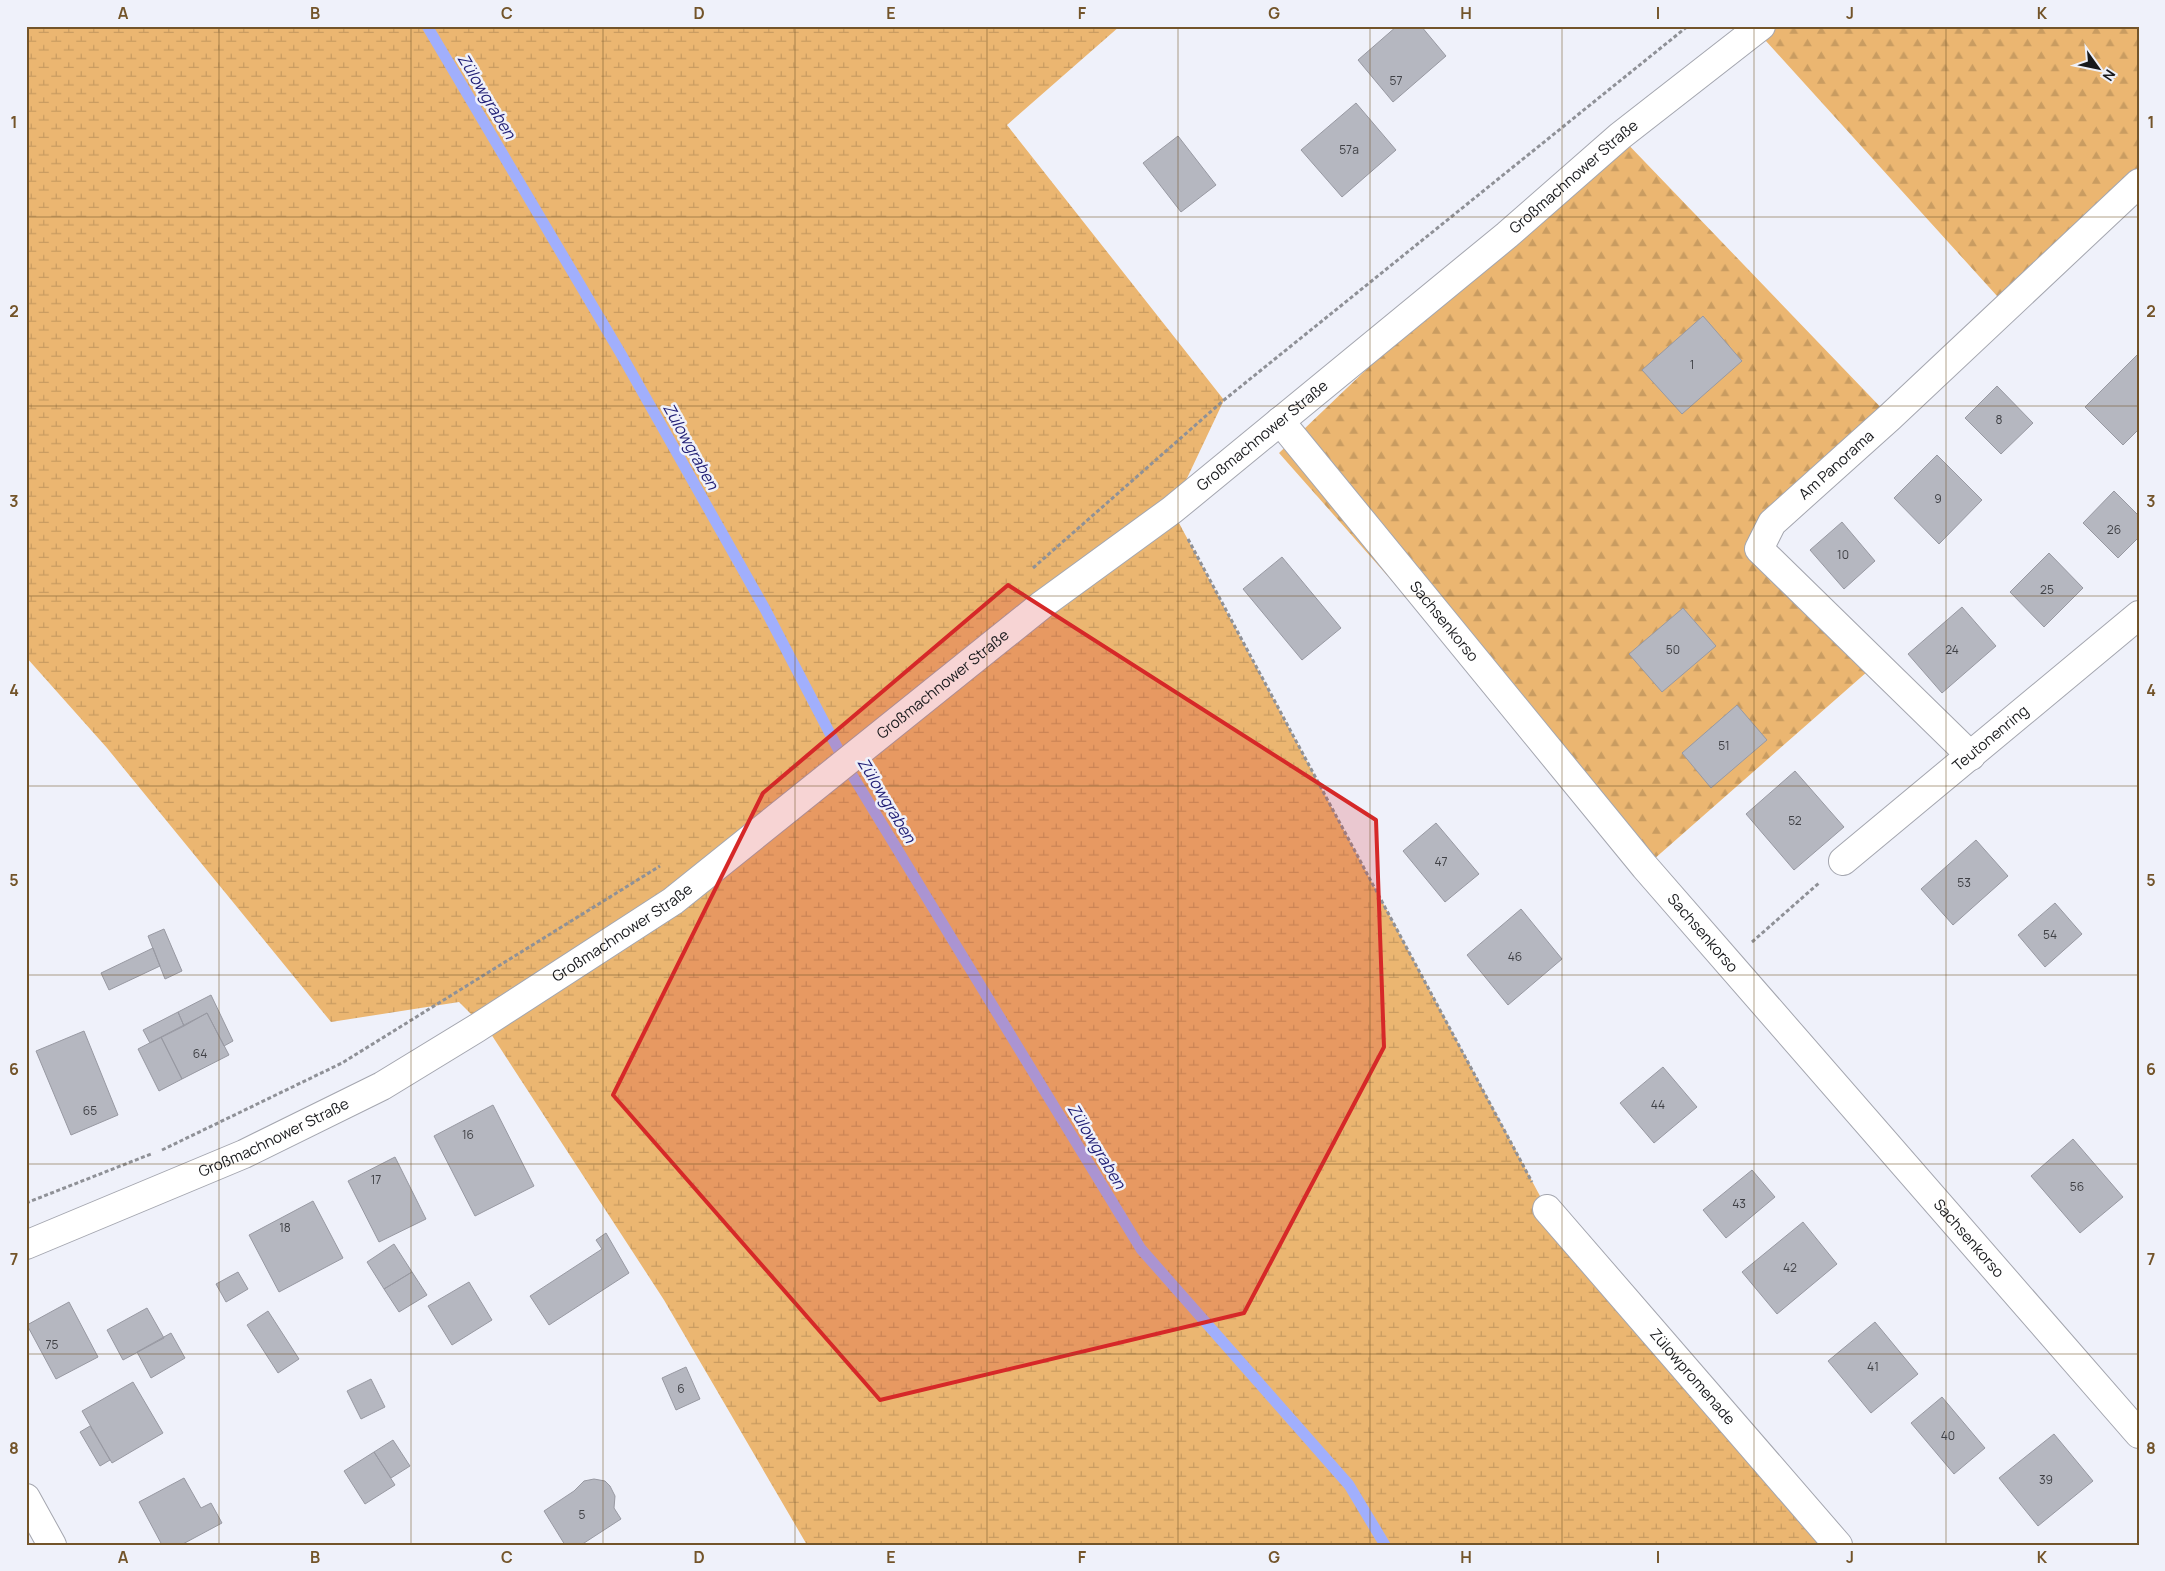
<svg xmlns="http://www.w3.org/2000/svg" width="2165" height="1571" viewBox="0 0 2165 1571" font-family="Manrope,sans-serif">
	<defs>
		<pattern id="forest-firs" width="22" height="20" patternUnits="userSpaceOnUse" patternTransform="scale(1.25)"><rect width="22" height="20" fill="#ebb671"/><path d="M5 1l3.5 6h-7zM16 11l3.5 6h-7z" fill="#c99c61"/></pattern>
		<pattern id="wetland-marsh" width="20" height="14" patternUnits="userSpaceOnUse" patternTransform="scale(1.25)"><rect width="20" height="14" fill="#ebb671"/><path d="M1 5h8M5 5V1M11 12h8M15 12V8" fill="none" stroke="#c99c61"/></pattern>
	</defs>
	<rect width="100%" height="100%" fill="#eff1fa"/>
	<path fill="url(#forest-firs)" d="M1761,26H2139V183L2007,307L1756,30Z
		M1620,136L1890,417L1759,549L1876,664L1645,867L1279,453L1507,235Z"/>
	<path fill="url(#wetland-marsh)" d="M26,26H1120L1007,125L1224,400L1172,510L1547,1209L1838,1545H807L664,1300L491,1034L459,1002L331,1022L107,748L26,657Z"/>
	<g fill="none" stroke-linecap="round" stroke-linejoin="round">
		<path stroke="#a1affc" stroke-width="11" d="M427,26L621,354L765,609L849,770L1141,1249L1349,1485L1385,1545"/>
	</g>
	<path fill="#b5b7c0" stroke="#9899a2" d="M1397,26H1421L1446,56L1393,102L1358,60Z
		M1356,103L1396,150L1342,197L1301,150Z
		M1178,136L1216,185L1181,212L1143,163Z
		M1703,316L1742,361L1682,414L1642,370Z
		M2138,354L2139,429L2123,445L2085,407Z
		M1997,386L2033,423L2001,454L1965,418Z
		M1937,455L1982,500L1939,544L1894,498Z
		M2114,491L2139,516V537L2118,558L2083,523Z
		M1842,522L1875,561L1844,589L1810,550Z
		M2049,553L2083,588L2044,627L2010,592Z
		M1282,557L1341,628L1302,660L1243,589Z
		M1962,607L1996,646L1942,693L1908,654Z
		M1683,608L1716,646L1662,692L1629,654Z
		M1737,705L1767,740L1711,788L1682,753Z
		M1795,771L1844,827L1794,870L1746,814Z
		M1436,823L1479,874L1445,902L1403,851Z
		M1976,840L2008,876L1953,925L1921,889Z
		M2055,903L2082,934L2045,967L2018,935Z
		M1521,909L1562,959L1508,1005L1467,955Z
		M164,929L182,971L165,979L148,936Z
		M153,948L160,966L109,990L101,973Z
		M211,995L233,1041L224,1046L207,1013L184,1026L178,1012Z
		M178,1012L184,1026L150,1043L143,1030Z
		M207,1013L229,1055L182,1079L161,1037Z
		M84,1031L118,1115L71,1135L36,1051Z
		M161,1037L182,1079L159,1091L138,1049Z
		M1663,1067L1697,1107L1654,1143L1620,1103Z
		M493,1105L534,1186L475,1216L434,1136Z
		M2073,1139L2123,1197L2080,1233L2031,1176Z
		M395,1157L426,1219L379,1242L348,1181Z
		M1752,1170L1775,1197L1726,1238L1703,1210Z
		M313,1201L343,1258L279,1292L249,1235Z
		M1803,1222L1837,1264L1777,1314L1742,1272Z
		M606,1233L629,1273L549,1325L530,1296L602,1249L596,1240Z
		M394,1244L412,1272L384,1289L367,1262Z
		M238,1272L248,1289L226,1302L216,1284Z
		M412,1272L427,1295L399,1312L384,1289Z
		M469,1282L492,1320L452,1345L428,1306Z
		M69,1302L98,1357L56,1379L27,1325Z
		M147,1308L164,1338L123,1360L107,1330Z
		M268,1311L299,1359L278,1373L247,1325Z
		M1875,1322L1918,1374L1871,1413L1828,1361Z
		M171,1333L185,1358L151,1378L137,1352Z
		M686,1367L700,1399L676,1410L662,1378Z
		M371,1379L385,1407L361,1419L347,1391Z
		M133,1382L163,1433L112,1463L82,1411Z
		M1942,1397L1985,1448L1954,1474L1911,1423Z
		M90,1426L110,1460L100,1466L80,1432Z
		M2054,1434L2093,1481L2038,1526L1999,1478Z
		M393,1440L410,1466L391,1478L374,1452Z
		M374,1452L395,1485L365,1504L344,1471Z
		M184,1478L201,1508L211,1503L222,1523L181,1545H162L139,1502Z
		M594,1479L605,1481L610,1486L615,1496L614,1508L621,1519L581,1545H565L544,1511L574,1491L584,1481Z"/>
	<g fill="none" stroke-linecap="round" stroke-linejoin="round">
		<defs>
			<g id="minor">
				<path id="s1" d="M1280,421L1645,867L2139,1434"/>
				<path id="s2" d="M1971,756L1759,549L1772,523L1890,417L2139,183"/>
				<path id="s3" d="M1843,861L2139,615"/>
				<path id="s4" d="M1547,1209L1838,1545"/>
				<path id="s5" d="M26,1245L244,1154L382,1086L477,1028L673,901L1043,604L1172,510L1507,235L1620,136L1761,26"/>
				<path d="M26,1498L52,1545"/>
			</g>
		</defs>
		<use href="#minor" stroke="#a4a6af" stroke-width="30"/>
		<path stroke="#8f9197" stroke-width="3" stroke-dasharray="4 2.5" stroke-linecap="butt" d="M1188,539L1532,1182
			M1033,568L1224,400L1688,26
			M1752,942L1819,883
			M162,1150L342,1063L660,866
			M26,1203L151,1154"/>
		<use href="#minor" stroke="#fff" stroke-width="28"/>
	</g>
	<path fill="#d62828" fill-opacity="0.2" stroke="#d62828" stroke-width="4" stroke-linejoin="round" d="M1008,585L1376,820L1384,1047L1244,1313L880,1400L613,1095L763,793Z"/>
	<path fill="none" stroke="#735429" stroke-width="1" stroke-opacity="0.55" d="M219,26V1545M411,26V1545M603,26V1545M795,26V1545M987,26V1545M1178,26V1545M1370,26V1545M1562,26V1545M1754,26V1545M1946,26V1545M26,217H2139M26,406H2139M26,596H2139M26,786H2139M26,975H2139M26,1164H2139M26,1354H2139"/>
	<g text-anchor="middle" stroke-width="5" stroke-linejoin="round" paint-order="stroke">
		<g font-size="12" fill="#3f4045">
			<text x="1396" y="85">57</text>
			<text x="1349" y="154">57a</text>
			<text x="1692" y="369">1</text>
			<text x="1999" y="424">8</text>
			<text x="1938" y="503">9</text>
			<text x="2114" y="534">26</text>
			<text x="1843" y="559">10</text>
			<text x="2047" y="594">25</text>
			<text x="1673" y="654">50</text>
			<text x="1952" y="654">24</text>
			<text x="1724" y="750">51</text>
			<text x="1795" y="825">52</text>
			<text x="1441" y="866">47</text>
			<text x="1964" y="887">53</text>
			<text x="2050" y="939">54</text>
			<text x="1515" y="961">46</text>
			<text x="200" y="1058">64</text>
			<text x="1658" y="1109">44</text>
			<text x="90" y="1115">65</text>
			<text x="468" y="1139">16</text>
			<text x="376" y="1184">17</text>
			<text x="2077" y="1191">56</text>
			<text x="1739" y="1208">43</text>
			<text x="285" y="1232">18</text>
			<text x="1790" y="1272">42</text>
			<text x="52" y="1349">75</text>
			<text x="1873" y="1371">41</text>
			<text x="681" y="1393">6</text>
			<text x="1948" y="1440">40</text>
			<text x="2046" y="1484">39</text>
			<text x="582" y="1519">5</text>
		</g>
		<g font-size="15" fill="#18191c" stroke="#eff1fa">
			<text dy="5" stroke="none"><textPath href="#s5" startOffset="1891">Großmachnower Straße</textPath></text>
			<text dy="5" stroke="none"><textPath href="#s5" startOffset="1486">Großmachnower Straße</textPath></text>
			<text dy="5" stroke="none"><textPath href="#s2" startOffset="412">Am Panorama</textPath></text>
			<text dy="5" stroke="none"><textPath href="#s1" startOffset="259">Sachsenkorso</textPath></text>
			<text dy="5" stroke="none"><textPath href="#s5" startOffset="1081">Großmachnower Straße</textPath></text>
			<text dy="5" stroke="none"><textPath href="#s3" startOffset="192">Teutonenring</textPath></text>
			<text dy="5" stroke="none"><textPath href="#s5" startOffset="675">Großmachnower Straße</textPath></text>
			<text dy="5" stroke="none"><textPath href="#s1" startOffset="664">Sachsenkorso</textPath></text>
			<text dy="5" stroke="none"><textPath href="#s5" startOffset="270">Großmachnower Straße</textPath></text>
			<text dy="5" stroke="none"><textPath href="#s1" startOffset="1069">Sachsenkorso</textPath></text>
			<text dy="5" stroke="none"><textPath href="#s4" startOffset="222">Zülowpromenade</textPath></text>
		</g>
		<g font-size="16" font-style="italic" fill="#222076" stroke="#eff1fa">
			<text transform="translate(487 96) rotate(59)" y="6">Zülowgraben</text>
			<text transform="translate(691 446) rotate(61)" y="6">Zülowgraben</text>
			<text transform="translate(887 800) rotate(59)" y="6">Zülowgraben</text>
			<text transform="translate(1097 1146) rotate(59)" y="6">Zülowgraben</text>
		</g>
	</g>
	<rect width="2165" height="1571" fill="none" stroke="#eff1fa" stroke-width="55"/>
	<g transform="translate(2098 68) rotate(123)" stroke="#eff1fa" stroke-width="4" paint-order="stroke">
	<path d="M0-4L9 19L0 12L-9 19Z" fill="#18191c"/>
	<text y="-8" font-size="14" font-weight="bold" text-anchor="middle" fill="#18191c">N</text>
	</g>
	<rect x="28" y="28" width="2110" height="1516" fill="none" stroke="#735429" stroke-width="2"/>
	<g font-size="16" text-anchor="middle" font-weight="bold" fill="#735429">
		<text x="123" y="19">A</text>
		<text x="315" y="19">B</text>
		<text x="507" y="19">C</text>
		<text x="699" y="19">D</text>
		<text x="891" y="19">E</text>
		<text x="1082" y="19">F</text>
		<text x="1274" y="19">G</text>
		<text x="1466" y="19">H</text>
		<text x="1658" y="19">I</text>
		<text x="1850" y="19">J</text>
		<text x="2042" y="19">K</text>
		<text x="14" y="128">1</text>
		<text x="2151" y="128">1</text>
		<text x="14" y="317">2</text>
		<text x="2151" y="317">2</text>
		<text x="14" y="507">3</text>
		<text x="2151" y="507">3</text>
		<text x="14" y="696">4</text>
		<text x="2151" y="696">4</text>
		<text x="14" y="886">5</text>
		<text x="2151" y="886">5</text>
		<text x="14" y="1075">6</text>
		<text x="2151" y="1075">6</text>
		<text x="14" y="1265">7</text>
		<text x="2151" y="1265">7</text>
		<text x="14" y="1454">8</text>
		<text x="2151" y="1454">8</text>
		<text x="123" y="1563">A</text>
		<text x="315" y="1563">B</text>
		<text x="507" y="1563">C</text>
		<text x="699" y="1563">D</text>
		<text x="891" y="1563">E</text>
		<text x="1082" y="1563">F</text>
		<text x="1274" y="1563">G</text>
		<text x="1466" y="1563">H</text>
		<text x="1658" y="1563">I</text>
		<text x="1850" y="1563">J</text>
		<text x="2042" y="1563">K</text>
	</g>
</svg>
